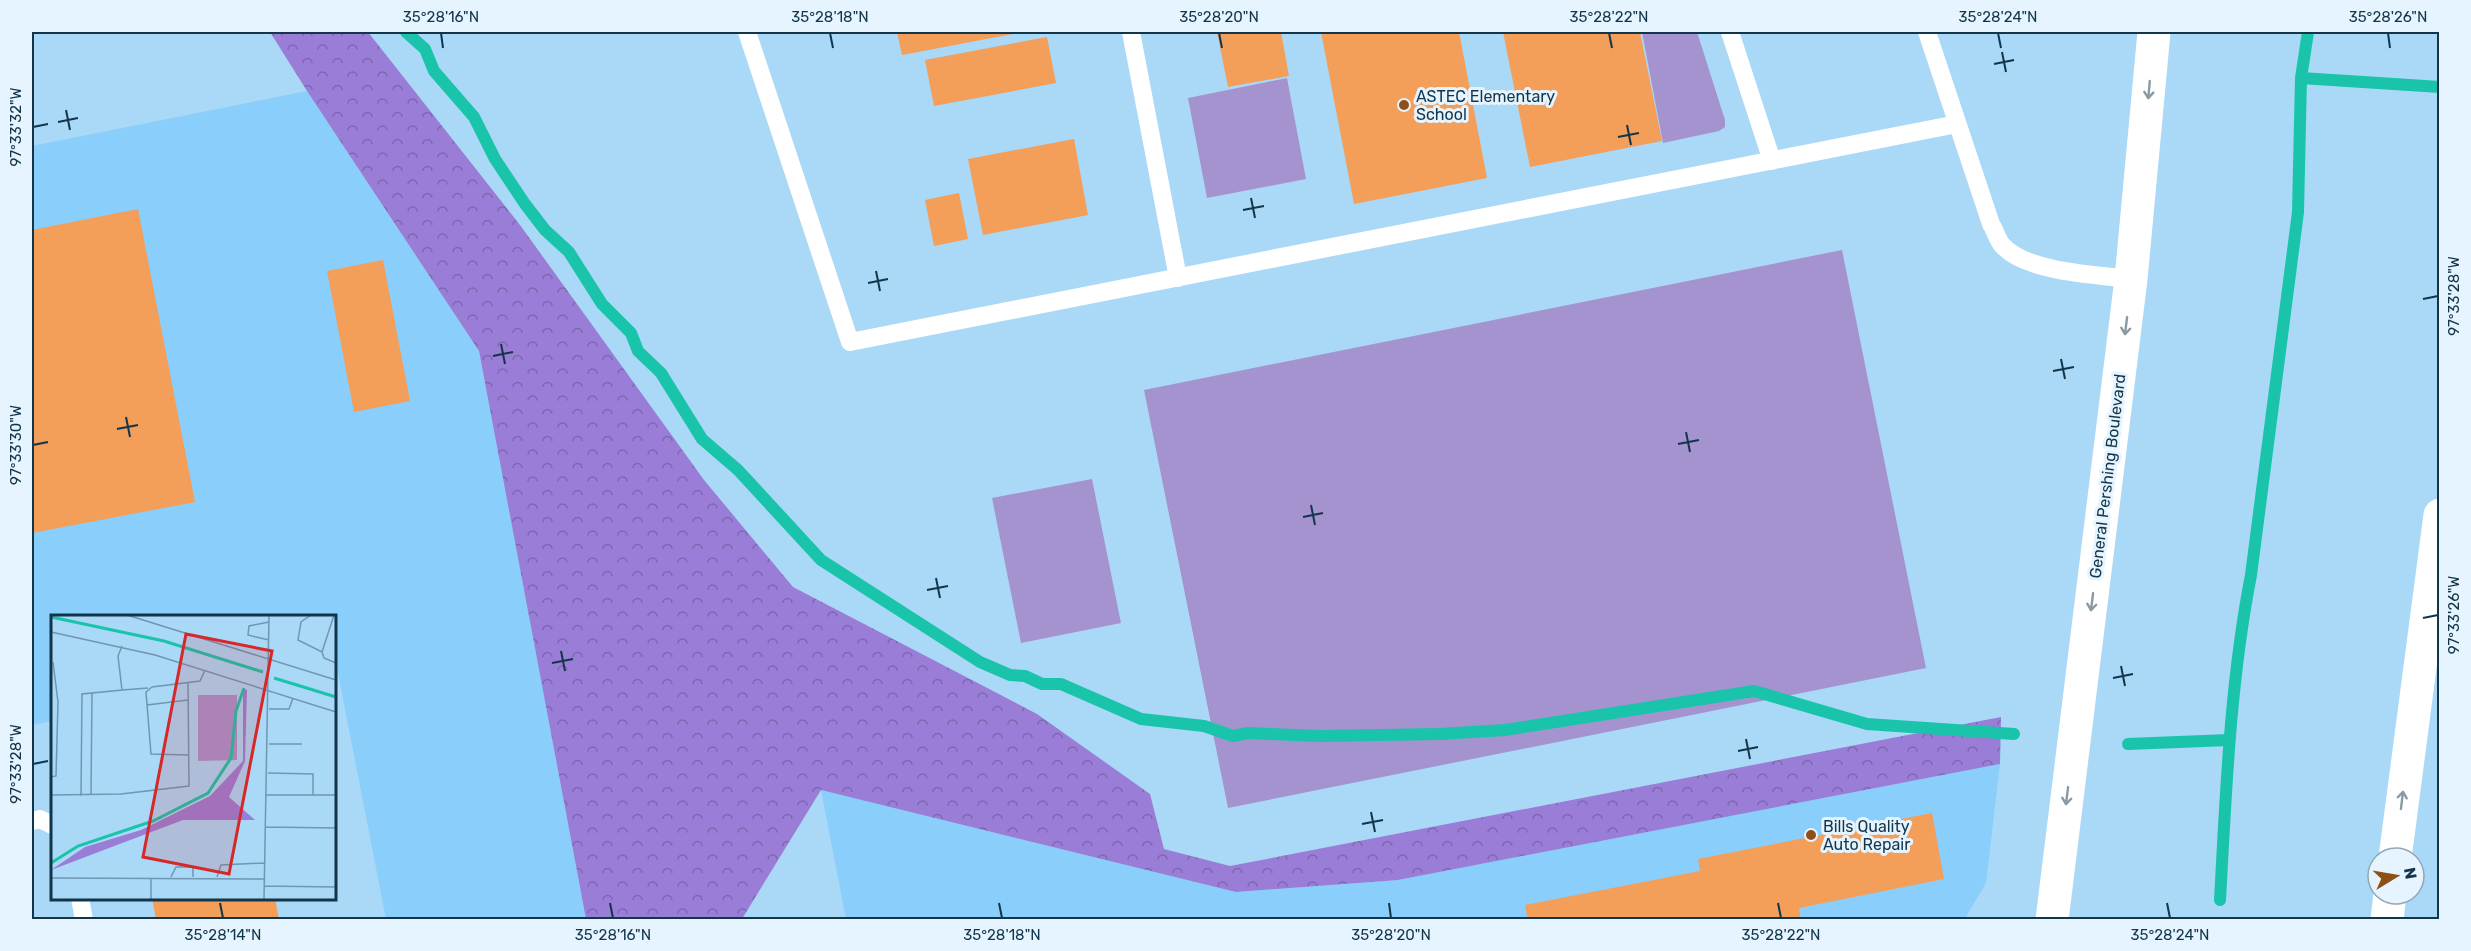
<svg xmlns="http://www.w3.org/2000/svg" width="2471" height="951" viewBox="0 0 2471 951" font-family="Rubik,sans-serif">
	<defs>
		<pattern id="forest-crowns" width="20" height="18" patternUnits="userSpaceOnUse" patternTransform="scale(1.5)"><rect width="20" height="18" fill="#9a7dd6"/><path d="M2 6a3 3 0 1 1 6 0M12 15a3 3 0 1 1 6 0" fill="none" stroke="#7c67b0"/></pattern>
	</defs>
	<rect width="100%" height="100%" fill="#aad8f7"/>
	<path fill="#8acefb" d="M307,91L479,351L586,919H386L335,658L334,616H52V721L32,725V146Z
		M2000,764L1986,883L1964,920L846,919L821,790L1236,892L1398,880Z"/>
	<path fill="url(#forest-crowns)" d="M270,32H368L520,225L704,480L793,587L1037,714L1150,794L1164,849L1230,866L2001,717L2000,764L1398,880L1236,892L821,790L742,919H586L479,351L307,91Z"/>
	<path fill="#a593cf" d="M1642,32H1697L1725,120V127L1719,131L1663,143Z
		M1287,78L1306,179L1207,198L1188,98Z
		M1842,250L1926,668L1228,808L1144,390Z
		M1092,479L1121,623L1021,643L992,498Z"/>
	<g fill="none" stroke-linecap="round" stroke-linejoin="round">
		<path stroke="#19c4aa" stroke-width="12" d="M406,32L425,49L434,71L474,117L495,159L525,204L545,230L569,252L602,304L631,333L638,351L661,373L702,439L738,470L821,560L980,662L1010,675L1025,676L1042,684H1061L1141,719L1204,726L1233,736L1248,733L1320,736L1440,734L1505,730L1754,691L1867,724L2014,734
			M2301,78L2440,87
			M2128,744L2229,740
			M2220,900C2226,791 2230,683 2251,575L2298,212L2301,78L2308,32"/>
	</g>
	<path fill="#f39e59" d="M897,32H1018V33L902,55Z
		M1217,32H1281L1289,76L1228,87Z
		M1321,32H1459L1487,178L1354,204Z
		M1503,32H1640L1662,141L1530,167Z
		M1047,37L1056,83L934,106L925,60Z
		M1074,139L1088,215L983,235L968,159Z
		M959,193L968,239L934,246L925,200Z
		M138,209L195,502L32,533V230Z
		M383,260L410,401L354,412L327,271Z
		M1932,813L1944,879L1799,908L1801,920H1528L1525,905L1700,871L1698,859Z
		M152,898H275L279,920H156Z"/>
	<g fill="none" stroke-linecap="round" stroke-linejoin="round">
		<path stroke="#fff" stroke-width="18" d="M747,32L850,342L1957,124
			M1131,32L1178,278
			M1730,32L1772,161
			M1927,32L1991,224C1995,230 1997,239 2002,245C2025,272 2097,275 2131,279
			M32,821L40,819L52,825
			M80,898L84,920"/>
		<path stroke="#fff" stroke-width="33" d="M2395,858L2440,515
			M2052,920L2131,279L2154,32
			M2387,920L2390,894"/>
	</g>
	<defs><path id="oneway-shaft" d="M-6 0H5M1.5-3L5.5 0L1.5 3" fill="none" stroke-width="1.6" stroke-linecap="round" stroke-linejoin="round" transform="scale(1.5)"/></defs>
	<g stroke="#899aa4">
		<use href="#oneway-shaft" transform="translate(2149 90) rotate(95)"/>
		<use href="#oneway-shaft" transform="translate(2126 326) rotate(97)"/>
		<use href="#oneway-shaft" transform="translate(2092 602) rotate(97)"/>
		<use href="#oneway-shaft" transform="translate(2067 796) rotate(97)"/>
		<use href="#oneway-shaft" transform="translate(2402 800) rotate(-83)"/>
	</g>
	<path fill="none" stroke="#13354a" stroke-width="2" d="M441,33L443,48M830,33L833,48M1219,33L1222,48M1609,33L1612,48M1998,33L2001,48M2388,33L2390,48M2002,52L2006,72M1994,64L2014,60M66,110L70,130M58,122L78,118M1627,125L1631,145M33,127L48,124M1618,137L1639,133M1251,198L1255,218M1243,210L1264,206M876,271L880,291M868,283L888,279M2423,299L2438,296M501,344L505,364M493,356L513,352M2061,359L2065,379M2053,371L2074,367M126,417L130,437M117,429L138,425M1686,432L1690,452M1678,444L1699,440M33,445L48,442M1311,505L1315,525M1303,517L1323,513M936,578L940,598M927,590L948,586M2423,618L2438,615M561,651L565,671M552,663L573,659M2121,666L2125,686M2113,678L2133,674M1746,739L1750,759M1738,751L1758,747M33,764L48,761M1371,812L1375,832M1362,824L1383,820M220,903L223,918M610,903L613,918M999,903L1002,918M1389,903L1391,918M1778,903L1781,918M2167,903L2170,918"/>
	<g fill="#8e5015" stroke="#e5f4ff" stroke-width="2">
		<circle cx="1404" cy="105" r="6"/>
		<circle cx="1811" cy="835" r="6"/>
	</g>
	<g text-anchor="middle" stroke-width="6" stroke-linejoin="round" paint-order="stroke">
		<g font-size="16" fill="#13354a" stroke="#e5f4ff" text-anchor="start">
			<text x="1416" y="102">ASTEC Elementary<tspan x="1416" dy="18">School</tspan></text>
			<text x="1823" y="832">Bills Quality<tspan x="1823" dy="18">Auto Repair</tspan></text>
		</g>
		<g font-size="16" fill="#13354a" stroke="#e5f4ff">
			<text transform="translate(2107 476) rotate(-83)" y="6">General Pershing Boulevard</text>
		</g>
	</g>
	<g transform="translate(51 615)">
		<rect width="285" height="285" fill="#aad8f7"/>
		<path d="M192,74L196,75L194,146L178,182L204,205H132L0,255L34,232L90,215L159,181L192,146Z" fill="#9a7dd6"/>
		<path d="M147,80H186V145L147,146Z" fill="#a593cf"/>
		<path fill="none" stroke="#19c4aa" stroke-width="3" d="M0,2L113,26L212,57M223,63L285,82M0,248L27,231L102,206L157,178L180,143L185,96L193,73"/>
		<path fill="none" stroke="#6e97b2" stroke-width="1.5" d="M76,0L285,65M260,0L250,7L247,25L271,37L283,0M0,17L104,40L285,97M218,25L197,20L198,11L218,7M271,37L273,43L285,48M71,75L97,73M96,90L137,85M218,94H238L242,83M218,129H251M137,140L100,139L95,77L101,72L149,66L154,55M217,158L262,159V180M0,162L5,161L7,87L2,47M0,180L70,179L138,171L137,67M40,180L41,78M215,180H285M30,181L31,79L71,75L67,41L71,31M214,212L285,213M120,262L125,252H142V262M166,262L170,250L213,248M0,263L213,264M100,263V285M213,271L285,272M213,285L218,0"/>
		<path fill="#d62828" fill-opacity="0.15" stroke="#d62828" stroke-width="3" d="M135,19L221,36L178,259L92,242Z"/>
		<rect width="285" height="285" fill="none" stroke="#13354a" stroke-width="3"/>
	</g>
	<rect width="2471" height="951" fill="none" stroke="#e5f4ff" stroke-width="66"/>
	<g transform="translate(2396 876) rotate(79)"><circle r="28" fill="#e5f4ff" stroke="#91a8b7" stroke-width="1.5"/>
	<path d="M0-4.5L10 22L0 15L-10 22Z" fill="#8e5015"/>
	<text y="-9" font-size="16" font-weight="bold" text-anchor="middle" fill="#13354a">N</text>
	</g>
	<rect x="33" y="33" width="2405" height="885" fill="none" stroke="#13354a" stroke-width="2"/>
	<g font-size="15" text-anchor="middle" fill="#13354a">
		<text x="441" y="22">35°28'16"N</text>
		<text x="830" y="22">35°28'18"N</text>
		<text x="1219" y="22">35°28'20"N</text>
		<text x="1609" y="22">35°28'22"N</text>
		<text x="1998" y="22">35°28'24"N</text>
		<text x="2388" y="22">35°28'26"N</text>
		<text transform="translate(16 127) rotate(-90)" y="5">97°33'32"W</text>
		<text transform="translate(2454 296) rotate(-90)" y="5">97°33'28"W</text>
		<text transform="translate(16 445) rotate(-90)" y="5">97°33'30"W</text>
		<text transform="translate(2454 615) rotate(-90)" y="5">97°33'26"W</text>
		<text transform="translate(16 764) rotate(-90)" y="5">97°33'28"W</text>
		<text x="223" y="940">35°28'14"N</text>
		<text x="613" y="940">35°28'16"N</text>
		<text x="1002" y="940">35°28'18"N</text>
		<text x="1391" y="940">35°28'20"N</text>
		<text x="1781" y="940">35°28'22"N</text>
		<text x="2170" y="940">35°28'24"N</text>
	</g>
</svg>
